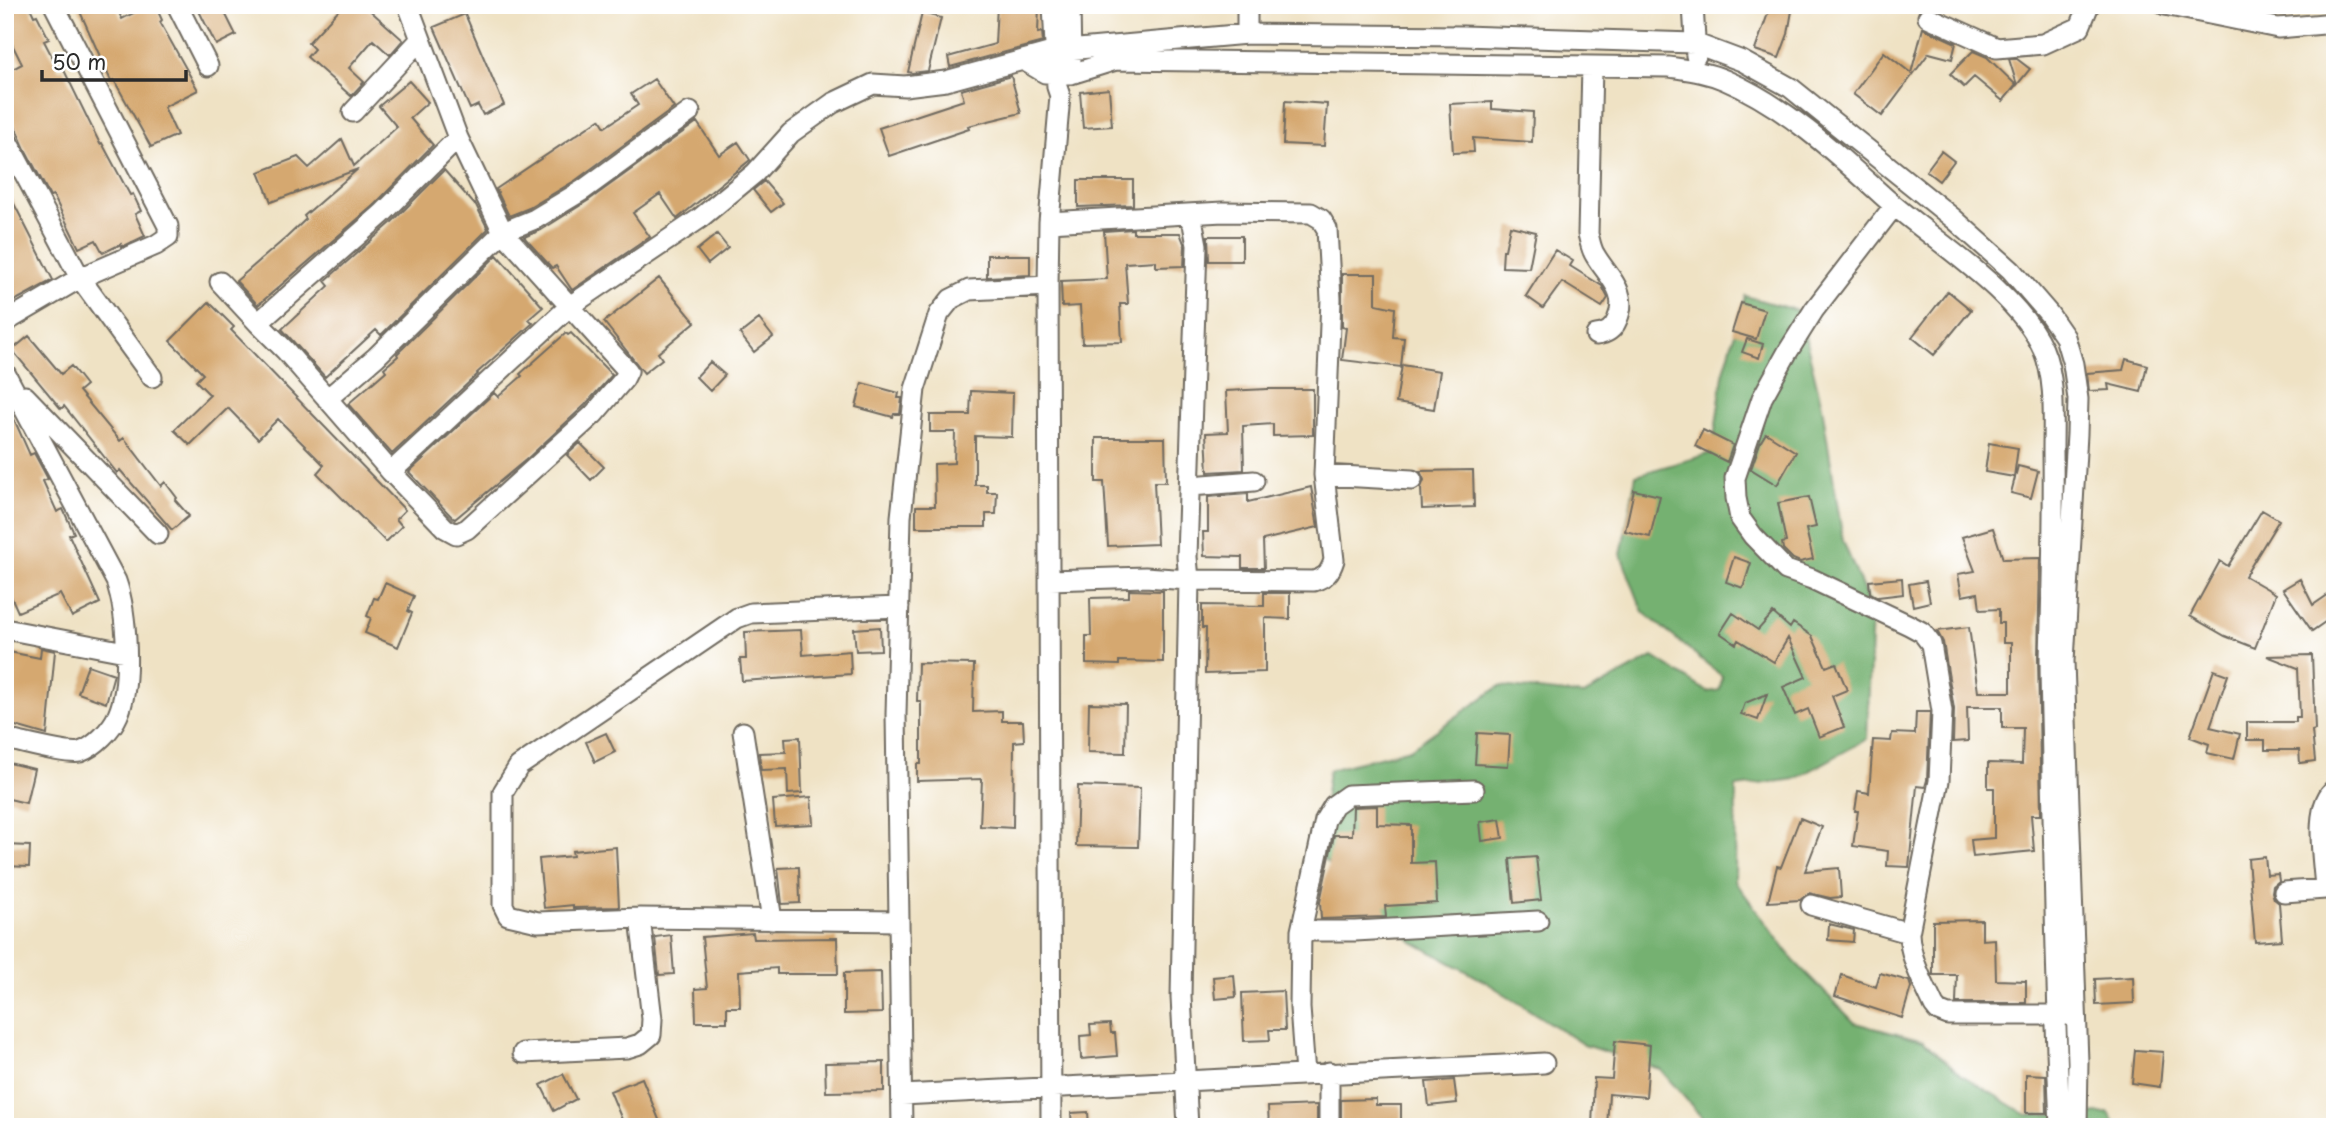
<svg xmlns="http://www.w3.org/2000/svg" width="2340" height="1132" viewBox="0 0 2340 1132" font-family="'Playpen Sans',sans-serif">
	<rect width="100%" height="100%" fill="#fff"/>
	<filter id="ink" filterUnits="userSpaceOnUse"><feTurbulence type="fractalNoise" baseFrequency=".0143" numOctaves="2"/><feDisplacementMap in="SourceGraphic" scale="14" xChannelSelector="R" yChannelSelector="G"/><feConvolveMatrix kernelMatrix="1 2 1 2 8 2 1 2 1" color-interpolation-filters="sRGB"/></filter>
	<filter id="wash" filterUnits="userSpaceOnUse"><feTurbulence type="fractalNoise" baseFrequency=".00686" numOctaves="4" result="noise"/><feDisplacementMap in="SourceGraphic" scale="28" xChannelSelector="R" yChannelSelector="G"/><feGaussianBlur stdDeviation="1.57" result="paint"/><feColorMatrix in="noise" values="0 0 0 0 0 0 0 0 0 0 0 0 0 0 0 0 0 1.4 0 .05"/><feComposite in="paint" operator="in"/></filter>
	<g filter="url(#wash)">
		<rect width="100%" height="100%" fill="#efe2c4"/>
		<path fill="#74b171" stroke="#506e4e" stroke-width="2" d="M1745,296L1799,311L1822,406L1843,541L1872,611L1867,739L1795,779L1736,787L1735,881L1794,961L1855,1023L1923,1041L1962,1075L2027,1115L2109,1113L2117,1127H1710L1660,1069L1584,1045L1486,982L1413,942L1318,854L1329,770L1410,749L1500,686L1584,695L1653,657L1708,692L1720,690L1722,676L1643,612L1621,555L1636,475L1712,453L1723,375Z"/>
		<g id="blocks">
			<path fill="#d5a86f" d="M5,5H29L34,16L37,15L49,39L44,41L59,70L63,68L100,144L102,143L130,195L133,194L141,211L135,214L145,236L122,247L121,244L103,253L96,240L79,248L53,195L50,196L25,149L5,104V73L22,64L5,30Z
				M77,5H115L122,19L149,5H155L162,20L160,22L198,90L164,107L177,135L151,147L114,80L111,81Z
				M196,5H221L236,35L216,45Z
				M343,5H364L403,40L390,55L373,40L349,68L364,82L351,96L307,57L314,49L308,43Z
				M997,5H1039L1038,33L1042,32L1043,42L950,67L948,57L995,44Z
				M1771,5H1793L1788,34L1779,58L1755,50Z
				M922,13L941,18L928,71L912,73L908,72Z
				M465,14L504,105L483,115L478,105L470,109L434,27Z
				M1923,28L1956,43L1952,59L1929,53L1882,116L1853,94L1884,52L1911,73Z
				M1973,51L1987,57L2016,85L2003,101L1974,77L1964,87L1950,74Z
				M2009,59H2017L2030,69L2017,85Z
				M1011,76L1021,113L968,126L969,129L889,156L879,128L964,100L961,90Z
				M654,79L674,108L576,180L529,208L509,216L496,189L600,119L605,127L638,105L631,94Z
				M409,81L428,102L410,118L433,145L374,205L258,305L236,281L287,237L306,219L304,216L358,169L271,202L259,172L298,157L309,168L342,139L354,166L397,127L379,106Z
				M1109,89L1112,126L1083,128L1080,92Z
				M1285,101L1327,104L1324,146L1283,144Z
				M1492,102V109L1533,112L1532,142L1473,138L1474,152L1453,153L1450,104Z
				M697,122L719,155L738,142L750,160L677,219L660,194L633,213L650,237L572,290L556,266L552,268L524,237L541,230L589,200Z
				M1941,151L1954,161L1939,181L1926,171Z
				M444,170L474,204L475,203L488,229L381,335L376,330L325,377L282,329L329,286L325,281L391,223Z
				M1078,180H1133V205L1078,207Z
				M764,181L783,203L771,212L753,190Z
				M5,186L53,280L5,306Z
				M1510,226L1536,232L1529,268L1502,267L1503,250H1505Z
				M1133,229V233H1180L1185,246L1184,266L1156,267V261L1125,263L1128,304H1120L1122,342L1082,343L1080,306L1062,307L1061,281L1107,279L1104,231Z
				M717,234L728,248L708,264L697,250Z
				M1208,236H1242V261H1209Z
				M1555,250L1573,261L1570,266L1602,286L1608,298L1602,307L1562,282L1543,308L1526,296Z
				M497,255L543,307L529,319L533,323L477,373L478,374L392,454L348,404L386,371L384,368L398,356L397,354Z
				M987,255H1030V275L987,277Z
				M1342,274H1376V304L1395,308L1393,337L1404,338L1401,367L1342,360L1346,328L1342,327Z
				M659,278L695,322L658,353L662,359L644,373L604,322Z
				M1948,291L1971,310L1934,355L1912,337Z
				M209,302L234,327L231,330L405,510L396,519L402,526L386,542L317,473L324,465L278,419L258,439L228,408L190,445L174,430L210,395L196,381L203,374L170,341Z
				M1741,303L1765,310L1756,339L1732,332Z
				M759,319L773,337L754,352L740,334Z
				M566,333L568,335L571,333L612,375L585,405L528,458L455,519L453,518L409,472L494,393L498,397L522,376L520,374Z
				M29,336L61,374L71,366L86,385L79,391L120,441L124,438L161,486L165,482L177,498L175,500L189,516L172,530L120,470L117,473L64,406L61,409L12,350Z
				M1747,339L1763,344L1759,358L1742,352Z
				M2126,359L2147,365L2141,392L2108,384L2109,390L2089,391L2087,373L2123,370Z
				M710,362L725,375L710,391L696,377Z
				M1402,365L1440,371L1434,409L1396,403Z
				M862,383L899,393L898,398H902L900,414H894L893,417L856,407Z
				M1268,389H1313V435L1273,436V424L1243,426L1244,470L1208,472L1206,433L1228,432L1226,391Z
				M971,391L1013,393L1012,437L975,436V485H987V492H997L996,514H986V527H916V506H935L934,464L954,463L955,432H930V415H970Z
				M5,399L30,455L34,453L48,479L43,481L57,512L63,509L74,533L69,535L100,603L72,617L60,594L18,612L5,583Z
				M1703,430L1733,445L1727,462L1695,446Z
				M1766,433L1796,452L1777,485L1751,469L1760,443Z
				M1096,438H1165L1166,482H1154L1157,544L1108,546L1104,482H1096Z
				M580,443L604,467L591,480L567,455Z
				M1989,443L2018,448L2014,477L1985,472Z
				M2018,466L2038,471L2031,498L2011,493Z
				M1473,470L1474,507L1422,509L1421,488L1424,480L1420,471Z
				M1311,487L1318,527L1263,540L1264,568H1242V557L1204,556L1203,532H1208V497L1248,494V502Z
				M1634,490L1660,496L1650,537L1625,531Z
				M1809,497L1816,527L1806,529L1813,559L1800,562L1793,559L1783,549L1782,543L1786,542L1778,503Z
				M2262,510L2279,520L2245,576L2276,594L2255,648L2225,636L2190,616L2220,561L2228,566Z
				M1993,528L2003,559L2040,558L2038,658L2041,815H2031L2034,851L1973,857L1971,840L1994,838V788H1988V763L2022,764L2023,728H2002V707H1967L1968,741L1953,742L1954,709L1943,642L1937,631L1969,627L1978,692H2011V643H2003V623H1999V609L1980,610L1978,593L1962,596L1958,574L1975,571L1962,537Z
				M1734,557L1751,563L1743,588L1726,582Z
				M1902,578L1903,594L1878,597L1870,593L1869,581Z
				M2300,579L2313,605L2335,590V615L2312,631L2283,589Z
				M1926,581L1930,602L1913,606L1909,584Z
				M385,583L414,596L408,611L412,613L398,647L365,633L371,618L367,616L374,598L378,599Z
				M1129,590L1163,591V662L1119,661V665L1086,664V636H1091L1090,598L1129,597Z
				M1264,593H1290V619L1265,618V672L1205,674L1206,628H1202V605L1264,606Z
				M1733,613L1758,630L1773,613L1790,628L1793,623L1812,636L1826,667L1836,663L1847,690L1832,696L1844,727L1819,737L1808,709L1795,715L1783,687L1806,677L1788,638L1774,662L1738,640L1736,644L1720,633Z
				M880,627L881,650L856,651L854,629Z
				M801,630L803,655L850,651L851,674L742,681L740,659H746L745,632Z
				M41,648L55,651L47,735L5,723V669L9,652L40,658Z
				M2312,655L2315,730L2312,731L2315,761L2300,763L2299,750H2265V740H2247V722H2296V717H2300L2298,668L2267,656Z
				M918,663L974,664L973,712L1002,711V721H1023L1024,741L1014,742L1013,828L980,826L982,779L917,781V764H921V701H917Z
				M88,665L114,674L106,703L78,693Z
				M2214,670L2228,675L2210,727L2240,734L2234,759L2207,753L2209,744L2190,737Z
				M1767,694L1758,720L1741,714L1745,703Z
				M1089,703L1126,704L1125,753L1088,752Z
				M1916,712H1930L1927,780L1925,787L1917,786L1909,867L1887,866L1888,851L1853,846L1858,811H1855L1858,791L1869,793L1873,740L1891,741L1892,733L1915,734Z
				M606,733L615,752L595,762L586,742Z
				M1477,733L1510,735L1508,766L1475,764Z
				M800,737L802,793L788,794L787,769L761,770L759,753L786,752L785,738Z
				M5,762L34,769L26,803L5,798Z
				M1078,786L1140,788L1138,847L1076,846Z
				M811,797L813,824L775,826L773,800Z
				M1377,806V824L1411,825V863L1435,862L1437,903L1385,906L1386,917L1321,919L1320,902L1334,835H1352L1353,807Z
				M1800,818L1822,827L1805,871L1839,868L1841,897L1830,898L1809,893L1800,900L1768,902L1777,866L1781,867Z
				M1500,819L1503,838L1482,841L1480,822Z
				M5,845L30,846L29,867L5,866Z
				M616,847L619,907L573,908V905L544,908L539,859L573,856L572,851Z
				M1536,857L1541,900L1514,903L1510,859Z
				M2265,857L2267,875L2278,874L2279,881L2273,886L2272,892L2274,899L2279,903L2282,940L2255,942L2248,859Z
				M799,867L800,903L782,904L778,868Z
				M1982,920V940L1995,939L1996,980L2026,981V1003H1956L1957,975H1933V921Z
				M1829,924L1854,930L1853,942L1828,940Z
				M753,933L754,939L837,938L838,974H777V968L739,971L740,1007H727V1022H696L695,989L707,988L702,937Z
				M671,935L674,974L659,975L655,937Z
				M881,972L882,1013L844,1014V973Z
				M1880,973L1909,981L1911,987L1902,1018L1835,996L1842,975L1876,987Z
				M1234,975L1236,997L1215,999L1213,977Z
				M2133,977L2134,1003L2096,1005L2095,979Z
				M1283,991L1285,1030H1269L1270,1040L1244,1041L1242,993Z
				M1110,1024L1111,1033H1115L1117,1056L1081,1059L1080,1036L1091,1035L1090,1025Z
				M1615,1041L1650,1045L1646,1097L1609,1094L1607,1127H1592L1594,1078L1612,1079Z
				M2135,1050L2163,1052L2160,1087L2132,1083Z
				M884,1062V1091L826,1092L825,1063Z
				M563,1074L576,1099L554,1111L541,1085Z
				M2026,1074L2046,1075L2047,1113H2026Z
				M642,1078L662,1127H625L610,1091Z
				M1454,1080L1457,1103L1429,1106L1426,1082Z
				M1376,1099V1105H1401V1127H1341V1100Z
				M1317,1105V1127H1269L1268,1107Z
				M1088,1112L1089,1127H1072L1071,1113Z"/>
		</g>
	</g>
	<g filter="url(#ink)">
		<use href="#blocks" fill-opacity="0" stroke="#706b61" stroke-width="2"/>
		<g fill="none" stroke-linecap="round" stroke-linejoin="round">
			<defs>
				<path id="minor" d="M177,5L208,66
					M408,5L458,138L503,232L628,371L624,379L594,414L467,529L456,534L445,528L391,472L285,350L258,323L382,214L458,138
					M1070,5L1071,64
					M1693,5L1696,56
					M2165,5L2278,28L2335,23
					M1928,17L1997,48L2043,44L2080,27L2089,5
					M1247,34V5
					M1025,61L1045,73L1071,74L1116,60L1669,67C1688,70 1707,72 1725,80C1784,105 1835,152 1882,195C1929,238 2017,290 2043,349C2056,379 2053,419 2053,451C2054,520 2052,589 2050,658C2050,696 2052,735 2052,773C2054,853 2055,934 2058,1014L2056,1026L2060,1127
					M1592,66L1588,234C1590,241 1591,249 1595,255C1607,276 1630,292 1617,320C1613,330 1606,334 1596,335
					M353,112L420,40
					M5,137L80,278L152,377
					M1894,206L1814,310L1787,353L1762,398L1735,478L1736,498L1740,518L1753,536L1786,570L1812,579L1909,625L1922,632L1931,644L1942,711L1939,781L1909,933
					M1187,214L1223,212L1311,213L1321,219L1327,229L1331,299L1324,475L1334,560C1330,573 1326,577 1314,581L1189,580L1181,997L1188,1127
					M1049,222L1187,214L1193,224L1197,245L1187,557L1189,580L1145,577L1050,580
					M220,282L258,323
					M5,322L80,278L156,245L168,237V226L54,5
					M5,373L116,581C127,612 132,684 118,715C112,729 95,747 80,752C66,755 22,742 5,739
					M25,396L158,534
					M327,399L376,357L503,232L535,219L583,190L690,112
					M391,472L570,306L699,219L755,173L791,133L833,103L873,84L905,86L946,81L1056,51L1247,34L1463,36L1694,43L1742,61L1791,88L1954,219L2011,270L2049,314L2065,337L2073,364L2078,399L2077,434L2064,661L2078,1062L2077,1127
					M1324,475L1412,480
					M1191,486L1254,481
					M899,607L751,613L737,618L519,766L503,792V905L508,915L538,922L640,918L899,921
					M5,629L125,652
					M743,732L772,920
					M2284,892L2325,889C2324,864 2312,805 2335,789
					M1811,905L1909,933C1910,959 1923,982 1934,1006L1938,1011L1948,1015H2068
					M1301,931H1355L1538,921
					M523,1053L627,1048L640,1044L651,1035L652,1019L640,918
					M1305,1074L1300,1008L1301,931L1325,820L1334,805L1348,795L1474,790
					M902,1095L1544,1063
					M902,1127L896,714L901,517L915,389L939,314L951,299L969,290L1048,286
					M1051,1127L1048,286L1049,222L1060,96L1057,87L1053,5
					M1329,1127V1072"/>
			</defs>
			<use href="#minor" stroke="#706b61" stroke-width="23"/>
			<use href="#minor" stroke="#fff" stroke-width="19"/>
		</g>
	</g>
	<rect width="2340" height="1132" fill="none" stroke="#fff" stroke-width="28"/>
	<path d="M42 70v10h144v-10" fill="none" stroke="#2b2b2b" stroke-width="3.5"/>
	<text x="52" y="70" font-size="21" fill="#2b2b2b" stroke="#ffffff" stroke-width="5" paint-order="stroke">50 m</text>
</svg>
